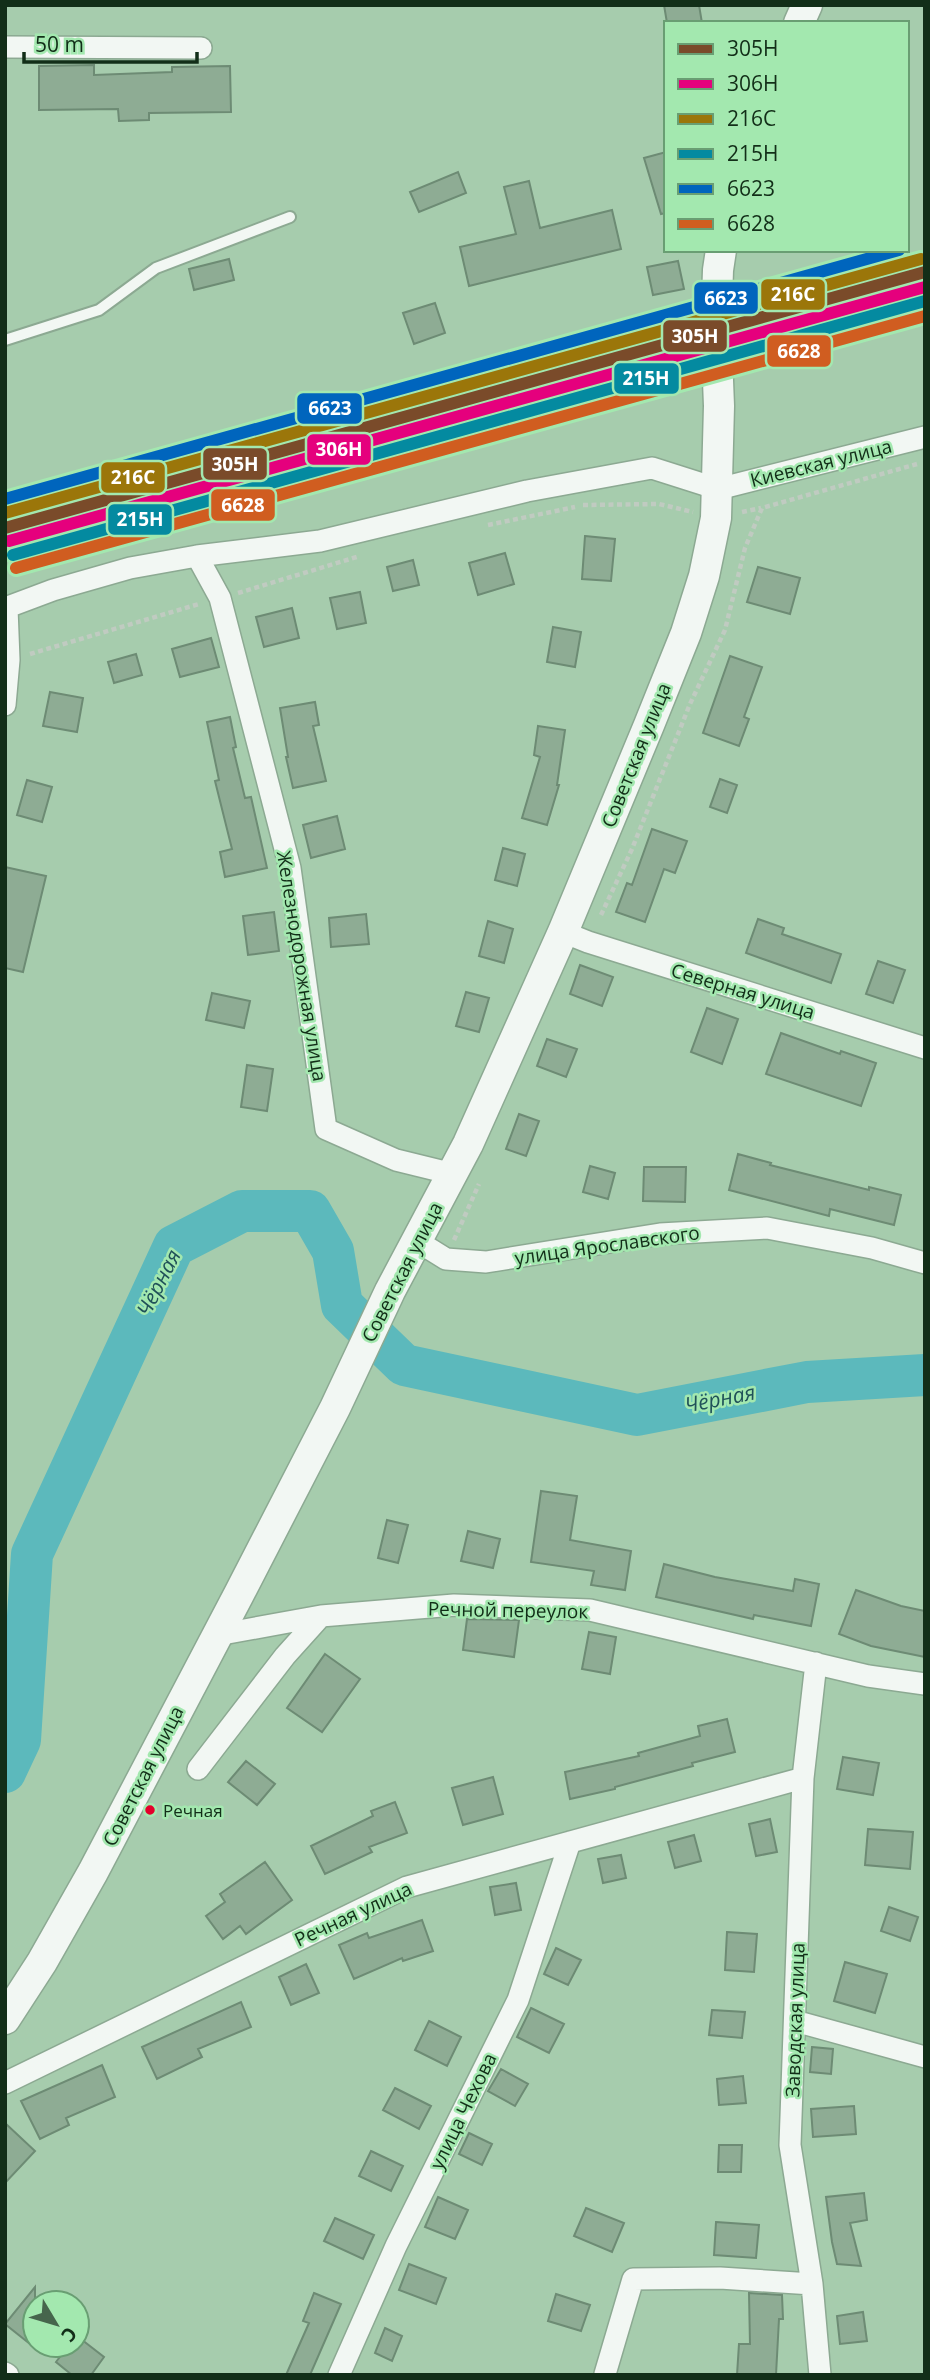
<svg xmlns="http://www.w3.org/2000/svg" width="930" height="2380" viewBox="0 0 930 2380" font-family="'Open Sans',sans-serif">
	<rect width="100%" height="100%" fill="#a6ccad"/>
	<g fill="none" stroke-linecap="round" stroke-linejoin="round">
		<path stroke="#5cb9bc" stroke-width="42" d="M5,1772L20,1740L32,1554L174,1246L242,1211H310L333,1251L342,1305L404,1365L637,1415L807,1382L925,1375"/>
	</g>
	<path fill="#8eac94" stroke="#6d8b74" stroke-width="2" d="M664,5H699L702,23H667Z
		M94,65V75L172,72V67L230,66L231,112L149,113V120L119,121L118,109L39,110V66Z
		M666,152V213L661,214L644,158Z
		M458,172L466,193L419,212L410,192Z
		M529,181L540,228L612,210L621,249L469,286L460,247L516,234L504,187Z
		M229,259L234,280L194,290L189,269Z
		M678,261L684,289L653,295L647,267Z
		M435,303L445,333L414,344L403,313Z
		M585,536L615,539L611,581L582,579Z
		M505,553L514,584L478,595L469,563Z
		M413,560L419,585L393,591L387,567Z
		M758,567L800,578L790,614L747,602Z
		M360,592L366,623L337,629L330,598Z
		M292,608L299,638L264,647L256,617Z
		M553,627L581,632L575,667L547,662Z
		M211,638L219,667L180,677L172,649Z
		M136,654L142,675L114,683L108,662Z
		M730,656L762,667L744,717L749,719L739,746L703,733Z
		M50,692L83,698L77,732L43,726Z
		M315,702L319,725L313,726L326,781L293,788L286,757H288L280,708Z
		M230,717L236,747L233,748L245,798L251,797L267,868L225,877L220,852L232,849L215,781L219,780L207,722Z
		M538,726L565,730L557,785H559L547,825L522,818L540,757L534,755Z
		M720,779L737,785L727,813L710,807Z
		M27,780L52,787L42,822L17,815Z
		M337,816L345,849L311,858L303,825Z
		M652,829L687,841L675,873L664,869L645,922L616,912L627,883L632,885Z
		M503,848L525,854L517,886L495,880Z
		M5,867L46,876L23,972L5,968Z
		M274,912L279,951L248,955L243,916Z
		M366,914L369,944L331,947L329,918Z
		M758,919L784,928L782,934L841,954L831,983L746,953Z
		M488,921L513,929L504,963L479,956Z
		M878,961L905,970L893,1003L866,994Z
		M580,965L613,977L602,1006L570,994Z
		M466,992L489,998L479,1032L456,1026Z
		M212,993L250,1001L244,1028L206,1020Z
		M707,1008L738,1019L722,1064L691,1052Z
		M781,1033L840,1054L841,1051L876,1063L861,1106L766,1074Z
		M547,1039L577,1049L566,1077L537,1066Z
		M247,1065L273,1069L267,1111L241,1107Z
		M519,1114L539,1121L526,1156L506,1149Z
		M738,1154L771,1163L770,1165L869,1190V1187L901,1195L894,1225L830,1209L829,1216L729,1190Z
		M590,1166L615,1173L608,1199L583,1192Z
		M644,1167H686L685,1202L643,1201Z
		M541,1491L577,1496L570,1540L631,1551L625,1590L591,1585L594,1571L531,1562Z
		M387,1520L408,1525L398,1563L378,1558Z
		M468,1531L500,1539L493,1568L461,1561Z
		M664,1564L715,1577L793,1591L795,1579L819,1584L811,1626L754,1615L753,1619L656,1597Z
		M856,1590L901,1606L925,1611V1657L871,1646L839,1634Z
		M467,1619L519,1620L514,1657L463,1650Z
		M589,1632L616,1637L610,1674L582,1669Z
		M325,1654L360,1679L322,1732L287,1708Z
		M727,1719L735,1752L692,1763L693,1766L615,1787V1789L570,1799L565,1772L639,1756L638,1753L700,1736L698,1726Z
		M843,1757L879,1763L873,1795L837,1789Z
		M246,1761L275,1784L257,1805L228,1782Z
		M493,1777L503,1814L463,1825L452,1788Z
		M395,1802L407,1833L369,1847L372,1852L325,1874L311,1846L373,1816L371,1811Z
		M770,1819L777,1852L756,1856L749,1824Z
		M868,1829L913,1832L910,1869L865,1865Z
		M694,1835L701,1861L675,1868L668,1842Z
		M621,1855L626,1878L603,1883L598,1859Z
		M265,1862L292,1900L246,1934L240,1926L223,1939L206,1916L225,1902L220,1894Z
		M516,1883L521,1910L495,1915L490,1887Z
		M889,1907L918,1917L910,1941L881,1931Z
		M422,1920L433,1951L403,1961L402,1958L354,1979L339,1945L367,1933L369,1938Z
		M727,1932L757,1934L754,1972L725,1970Z
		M556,1948L581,1960L568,1985L544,1974Z
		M845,1962L887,1974L875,2013L834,2001Z
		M306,1964L319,1993L291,2005L279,1977Z
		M241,2002L251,2027L198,2049L202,2057L157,2079L142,2047Z
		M531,2008L564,2024L549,2053L517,2037Z
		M712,2010L745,2012L742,2038L709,2035Z
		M429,2021L461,2037L447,2066L415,2050Z
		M812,2047L833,2049L831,2074L810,2072Z
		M102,2065L115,2097L66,2118L69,2125L40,2139L21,2101Z
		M501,2069L528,2084L515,2106L488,2091Z
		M743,2076L746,2103L719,2105L717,2079Z
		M395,2088L431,2106L419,2129L383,2110Z
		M854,2106L856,2134L813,2137L811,2109Z
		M5,2123L35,2151L5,2183Z
		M469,2133L492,2144L482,2165L459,2154Z
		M719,2145H742L741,2172H718Z
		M371,2151L403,2166L391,2191L359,2176Z
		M864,2193L867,2220L850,2223L861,2266L837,2264L832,2242L826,2197Z
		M438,2197L468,2210L455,2239L425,2227Z
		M586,2208L624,2223L612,2252L574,2236Z
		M335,2218L374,2235L363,2259L324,2241Z
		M716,2222L759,2225L756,2258L714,2255Z
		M409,2264L446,2278L436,2304L399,2290Z
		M35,2287V2348L5,2324Z
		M314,2293L341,2304L310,2375H286L309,2323L303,2321Z
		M749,2293L782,2295L783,2319H779L776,2375H737L739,2344H750Z
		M556,2294L590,2305L581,2331L548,2321Z
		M863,2312L867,2341L840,2344L837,2316Z
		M385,2328L402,2336L392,2361L375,2353Z
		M77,2336L104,2357L91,2375H72L56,2362L69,2345H77Z"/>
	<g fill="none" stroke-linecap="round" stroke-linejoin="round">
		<defs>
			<path id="lane" d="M5,340L99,310L156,268L290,217"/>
			<path id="street" d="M5,47L201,48
				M197,556L220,598L290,868L326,1129L396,1160L453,1174
				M5,608L53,590L130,568L197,556L320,541L527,491L652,468L718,489L925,437
				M5,705L9,660L7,608
				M563,932L588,942L925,1048
				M417,1241L446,1259L486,1262L660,1234L767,1228L872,1248L925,1263
				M321,1616L454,1605L590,1610L868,1676L925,1684
				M816,1663L803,1778L790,2145L812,2284L820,2375
				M198,1769L285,1656L321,1616L217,1635
				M795,2021L925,2057
				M5,2083L407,1887L803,1778
				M5,2373L8,2375
				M605,2374L633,2279L720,2278L812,2284
				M339,2375L396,2246L518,2000L570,1842"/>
			<path id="secondary" d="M799,23L807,5
				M5,2019L42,1962L93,1872L239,1594L335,1408L390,1291L468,1144L563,932L649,725L686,633L704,576L716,518L719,406L716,330L718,270L721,250"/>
		</defs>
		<use href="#lane" stroke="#8ca992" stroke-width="14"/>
		<use href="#street" stroke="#8ca992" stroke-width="24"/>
		<use href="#secondary" stroke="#8ca992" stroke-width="33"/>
		<path stroke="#c0cbc1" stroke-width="4.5" stroke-dasharray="5 3.5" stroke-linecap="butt" d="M583,505L659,504L693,512
			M742,512L761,508
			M488,525L575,507
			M238,593L360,556
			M30,654L199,604
			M601,915L632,849L690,704L725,630L745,548L762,508L917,464
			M454,1240L479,1184"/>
		<use href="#lane" stroke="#f2f7f3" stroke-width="10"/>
		<use href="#street" stroke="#f2f7f3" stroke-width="21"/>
		<use href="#secondary" stroke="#f2f7f3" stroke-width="30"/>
		<defs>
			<path id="rail-1" d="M5,528L925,272"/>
			<path id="rail-2" d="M9,541L925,287"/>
			<path id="rail-3" d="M5,513L921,259"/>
			<path id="rail-4" d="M13,555L925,301"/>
			<path id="rail-5" d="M5,499L899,250"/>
			<path id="rail-6" d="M16,568L925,316"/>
		</defs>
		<use href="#rail-1" stroke="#a3e8af" stroke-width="18"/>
		<use href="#rail-2" stroke="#a3e8af" stroke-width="18"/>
		<use href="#rail-3" stroke="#a3e8af" stroke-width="18"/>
		<use href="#rail-4" stroke="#a3e8af" stroke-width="18"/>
		<use href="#rail-5" stroke="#a3e8af" stroke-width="18"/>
		<use href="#rail-6" stroke="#a3e8af" stroke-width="18"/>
		<use href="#rail-1" stroke="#7a4b2a" stroke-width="12"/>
		<use href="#rail-2" stroke="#e5007d" stroke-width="12"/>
		<use href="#rail-3" stroke="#9b760a" stroke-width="12"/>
		<use href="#rail-4" stroke="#048aa0" stroke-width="12"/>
		<use href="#rail-5" stroke="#0065bd" stroke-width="12"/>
		<use href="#rail-6" stroke="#d05d20" stroke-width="12"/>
	</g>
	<circle fill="#e4002b" stroke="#a3e8af" stroke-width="2.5" cx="150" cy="1810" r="6"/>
	<g text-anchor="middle" stroke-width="5" stroke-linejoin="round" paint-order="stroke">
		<g font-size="17" fill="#122e18" stroke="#a3e8af" text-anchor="start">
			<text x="163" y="1817">Речная</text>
		</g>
		<g font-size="19" fill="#122e18" stroke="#a3e8af">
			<text transform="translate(821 463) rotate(-14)" y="7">Киевская улица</text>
			<text transform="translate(636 755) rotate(-68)" y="7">Советская улица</text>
			<text transform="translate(302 966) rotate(81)" y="7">Железнодорожная улица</text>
			<text transform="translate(743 991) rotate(17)" y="7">Северная улица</text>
			<text transform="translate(607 1245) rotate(-8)" y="7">улица Ярославского</text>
			<text transform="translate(402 1272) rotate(-63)" y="7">Советская улица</text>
			<text transform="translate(508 1610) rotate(1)" y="7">Речной переулок</text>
			<text transform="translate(143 1776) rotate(-63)" y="7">Советская улица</text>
			<text transform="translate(353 1914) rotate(-25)" y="7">Речная улица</text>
			<text transform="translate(795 2020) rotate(-88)" y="7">Заводская улица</text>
			<text transform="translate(463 2111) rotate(-64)" y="7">улица Чехова</text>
		</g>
		<g font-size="21" font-style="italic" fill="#205159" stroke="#a3e8af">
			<text transform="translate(159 1283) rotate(-63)" y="7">Чёрная</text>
			<text transform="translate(720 1399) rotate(-11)" y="7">Чёрная</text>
		</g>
	</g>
	<g stroke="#a3e8af" stroke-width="2.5">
		<rect x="760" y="278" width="66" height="33" rx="7" fill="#9b760a"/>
		<rect x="693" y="281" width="66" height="34" rx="7" fill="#0065bd"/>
		<rect x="662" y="319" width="66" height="34" rx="7" fill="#7a4b2a"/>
		<rect x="766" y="334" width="66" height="34" rx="7" fill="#d05d20"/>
		<rect x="613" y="362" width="67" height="33" rx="7" fill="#048aa0"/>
		<rect x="296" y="392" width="67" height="33" rx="7" fill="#0065bd"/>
		<rect x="306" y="433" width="66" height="33" rx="7" fill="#e5007d"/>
		<rect x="202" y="447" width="66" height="34" rx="7" fill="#7a4b2a"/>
		<rect x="100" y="461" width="66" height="33" rx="7" fill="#9b760a"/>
		<rect x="210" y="488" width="66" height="34" rx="7" fill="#d05d20"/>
		<rect x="107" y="503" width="66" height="33" rx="7" fill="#048aa0"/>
	</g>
	<g font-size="19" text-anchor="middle" font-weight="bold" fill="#fff">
		<text x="793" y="301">216С</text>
		<text x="726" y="305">6623</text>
		<text x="695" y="343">305Н</text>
		<text x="799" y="358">6628</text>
		<text x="646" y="385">215Н</text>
		<text x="330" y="415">6623</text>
		<text x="339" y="456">306Н</text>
		<text x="235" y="471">305Н</text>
		<text x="133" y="484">216С</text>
		<text x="243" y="512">6628</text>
		<text x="140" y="526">215Н</text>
	</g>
	<rect width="930" height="2380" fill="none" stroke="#122e18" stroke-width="14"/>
	<rect x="664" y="21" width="245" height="231" fill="#a3e8af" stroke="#699e73" stroke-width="2"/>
	<rect x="678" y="44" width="35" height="10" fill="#7a4b2a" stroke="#699e73" stroke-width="2"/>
	<text x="727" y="56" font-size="21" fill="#122e18">305Н</text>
	<rect x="678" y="79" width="35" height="10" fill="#e5007d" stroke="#699e73" stroke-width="2"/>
	<text x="727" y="91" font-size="21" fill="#122e18">306Н</text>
	<rect x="678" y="114" width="35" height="10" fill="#9b760a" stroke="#699e73" stroke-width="2"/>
	<text x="727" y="126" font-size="21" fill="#122e18">216С</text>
	<rect x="678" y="149" width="35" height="10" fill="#048aa0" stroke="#699e73" stroke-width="2"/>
	<text x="727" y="161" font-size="21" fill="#122e18">215Н</text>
	<rect x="678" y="184" width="35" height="10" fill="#0065bd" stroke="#699e73" stroke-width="2"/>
	<text x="727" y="196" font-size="21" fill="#122e18">6623</text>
	<rect x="678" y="219" width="35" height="10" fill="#d05d20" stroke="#699e73" stroke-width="2"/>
	<text x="727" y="231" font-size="21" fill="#122e18">6628</text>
	<g transform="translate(56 2324) rotate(128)"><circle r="33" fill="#a3e8af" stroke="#699e73" stroke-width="2"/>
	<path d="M0-5L12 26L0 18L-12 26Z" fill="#46654c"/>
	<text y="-10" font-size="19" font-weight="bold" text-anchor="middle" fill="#122e18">С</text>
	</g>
	<path d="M24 52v10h173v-10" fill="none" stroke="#122e18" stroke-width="3.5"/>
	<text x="35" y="52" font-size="21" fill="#122e18" stroke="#a3e8af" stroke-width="5" paint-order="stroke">50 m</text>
</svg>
